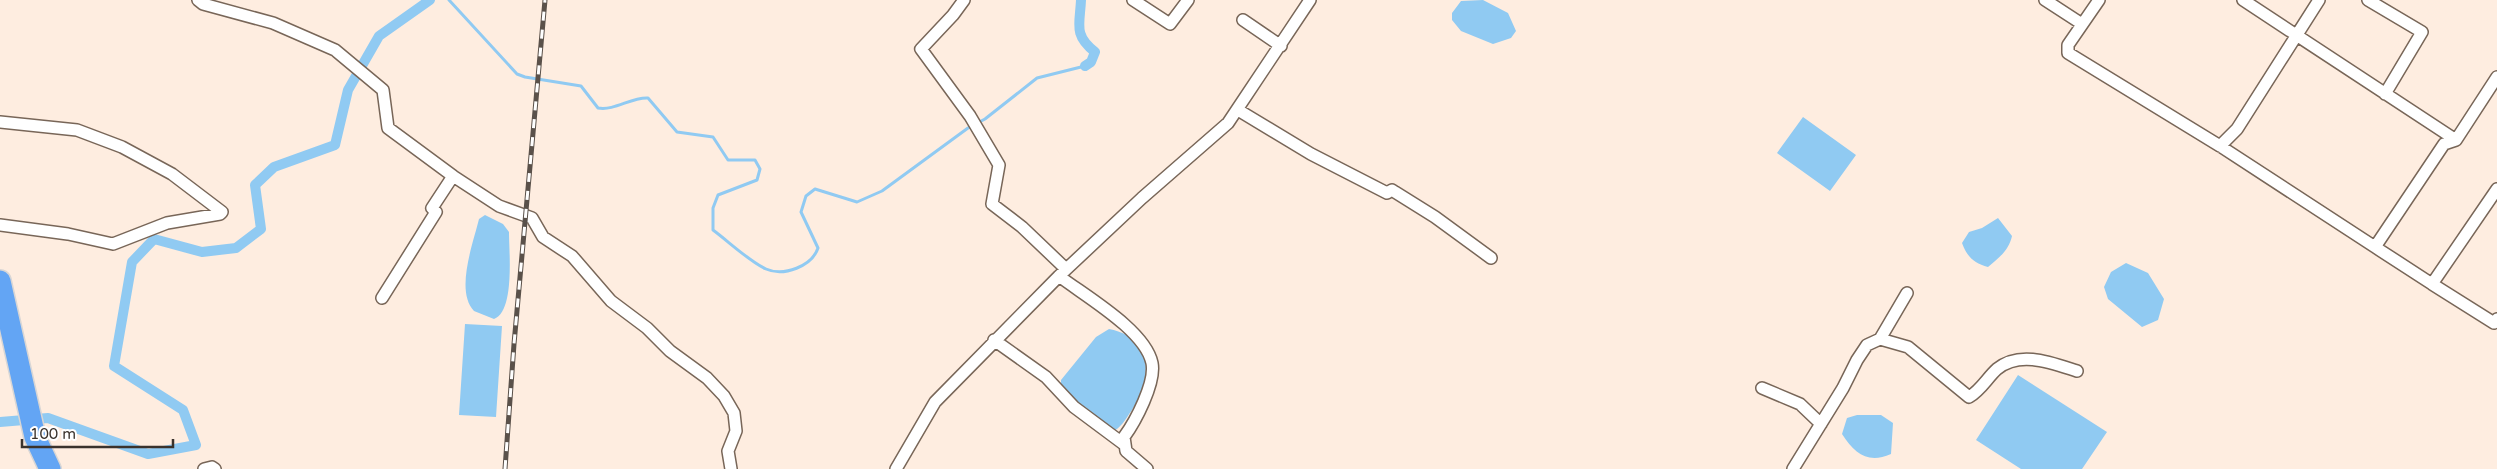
<svg xmlns="http://www.w3.org/2000/svg" width="2497" height="469" viewBox="0 0 2497 469" font-family="'Varela Round',sans-serif">
	<rect width="100%" height="100%" fill="#feede0"/>
	<path fill="#90caf2" d="M1483,0L1508,13L1516,31L1511,38L1493,44L1461,31L1452,20V13L1461,1Z
		M1803,117L1856,155L1830,191L1777,153Z
		M485,215L503,224L509,232C509,252 515,311 494,319L474,311C455,291 473,244 479,219Z
		M1998,218L2012,236C2009,250 1999,258 1988,267C1974,263 1967,257 1962,243L1969,232L1982,228Z
		M2126,263L2148,273L2164,299L2158,320L2142,327L2108,299L2104,287L2111,272Z
		M465,324L502,326L496,417L459,415Z
		M1109,329C1155,338 1152,377 1132,410C1126,418 1121,429 1111,432L1073,402L1061,387V380L1096,337Z
		M2018,375L2107,432L2082,469H2021L1976,440Z
		M1857,415H1881L1893,423L1891,454C1868,464 1855,454 1842,434L1847,418Z"/>
	<g fill="none" stroke-linecap="round" stroke-linejoin="round">
		<path stroke="#90caf2" stroke-width="3" d="M449,0L517,74L525,77L581,86L598,108C615,111 631,97 648,98L677,132L713,137L728,160H755L760,169L757,180L718,195L713,208V230C728,241 750,262 766,269C784,277 812,266 818,248L801,212L806,196L815,189L857,202L882,191L968,128L985,119L1037,78L1085,66"/>
		<path stroke="#90caf2" stroke-width="10" d="M1081,0C1080,24 1073,35 1095,52L1091,62L1085,66
			M0,422L48,418L148,454L196,445L183,410L114,366L132,262L154,239L202,252L236,248L261,229L255,185L274,167L335,145L348,90L379,36L430,0"/>
		<defs>
			<path id="street" d="M198,0L203,4L273,23L335,50L383,90L388,128L453,176L432,208L436,212L382,298
				M964,0L953,15L921,49L970,116L999,165L992,204L1022,227L1066,269
				M1133,0L1170,24L1188,0
				M2045,0L2082,24
				M2099,0L2068,45V53L2220,146L2375,247
				M2243,0L2456,140L2497,77
				M2368,0L2422,32L2385,94
				M1243,20L1281,46
				M1238,110L1311,154L1387,193L1392,190L1395,192L1435,217L1491,258
				M0,122L77,130L122,147L172,174L222,212L220,214L167,223L113,244L68,234L0,225
				M2456,140L2444,144L2375,247L2432,284L2497,189
				M2220,146L2237,129L2319,0
				M453,176L499,206L532,218L543,237L572,256L611,301L647,328L670,351L707,378L724,396L734,413L736,431L728,451L731,469
				M2432,284L2494,323L2497,319
				M1880,339L1907,293
				M994,340L1046,377L1074,407L1125,445
				M1762,388L1800,404L1821,424
				M204,469L212,467L215,469
				M896,469L935,402L1059,276
				M1147,469L1126,451L1124,437C1135,422 1156,383 1152,363C1145,330 1085,296 1059,276L1142,198L1228,123L1310,0
				M1793,469L1843,388L1857,360L1867,345L1880,339L1908,347L1969,397C1981,390 1987,378 1997,369C2020,350 2052,363 2077,371"/>
			<path id="highway" d="M0,281L35,437L50,469"/>
		</defs>
		<use href="#street" stroke="#786658" stroke-width="14"/>
		<use href="#highway" stroke="#d8d6d5" stroke-width="24"/>
		<use href="#street" stroke="#fff" stroke-width="11"/>
		<use href="#highway" stroke="#63a5f4" stroke-width="21"/>
		<defs>
			<path id="rail" d="M505,469L514,344L545,0"/>
		</defs>
		<use href="#rail" stroke="#5a514a" stroke-width="5"/>
		<use href="#rail" stroke="#fff" stroke-width="3" stroke-dasharray="9" stroke-linecap="butt"/>
	</g>
	<path d="M22 439v8h151v-8" fill="none" stroke="#3a322c" stroke-width="2.5"/>
	<text x="30" y="439" font-size="15" fill="#3a322c" stroke="#ffffff" stroke-width="4" paint-order="stroke">100 m</text>
</svg>
